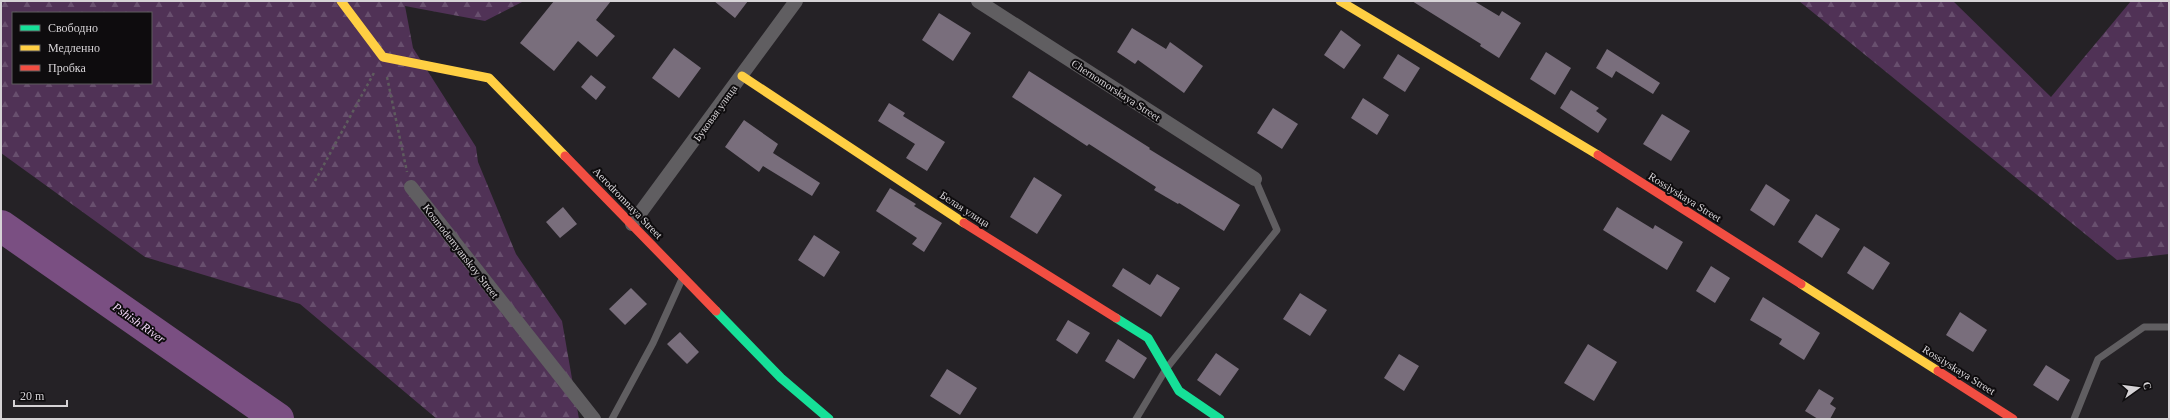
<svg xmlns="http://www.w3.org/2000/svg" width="2170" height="420" viewBox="0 0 2170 420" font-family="'Times New Roman',serif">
	<defs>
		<pattern id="forest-firs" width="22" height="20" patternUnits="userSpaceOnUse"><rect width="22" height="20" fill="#503256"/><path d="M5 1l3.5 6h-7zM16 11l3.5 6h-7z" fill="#684f6e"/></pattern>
	</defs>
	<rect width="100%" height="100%" fill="#252226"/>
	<path fill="url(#forest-firs)" fill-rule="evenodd" d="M1,1H524L485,21L405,6L413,48L476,147L478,162L516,254L562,321L579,419H437L300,304L145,257L1,153ZM13,13H151V83H13Z
		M1799,1H1953L2051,97L2131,1H2169V254L2117,260Z"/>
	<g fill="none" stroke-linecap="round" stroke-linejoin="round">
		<path stroke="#7a4f82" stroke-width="32" d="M1,226L278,419"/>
	</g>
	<path fill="#796e7c" d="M554,1H611L596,20L615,36L597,57L578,41L554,71L520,43Z
		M714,1H748L735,18Z
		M1412,1H1474L1499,16L1502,11L1521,23L1499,58L1480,46L1481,44Z
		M939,13L971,33L953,61L922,40Z
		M1132,28L1166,49L1170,42L1203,66L1184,93L1138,60L1135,64L1117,52Z
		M1341,30L1361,45L1344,69L1324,55Z
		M674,48L701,68L679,98L652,78Z
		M1607,49L1660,83L1653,94L1616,71L1612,78L1596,68Z
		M1546,52L1571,68L1555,95L1530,79Z
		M1398,54L1420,68L1405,92L1383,78Z
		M1029,71L1150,148L1149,149L1240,205L1224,231L1179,203L1178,204L1154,190L1156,187L1089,144L1087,146L1012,97Z
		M591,75L606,87L596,100L581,87Z
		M1571,90L1599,108L1596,111L1607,119L1598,133L1560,108Z
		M1363,98L1389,115L1377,135L1351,118Z
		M889,103L905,113L903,116L945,142L927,171L906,158L915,144L878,121Z
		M1273,108L1298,124L1282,149L1257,133Z
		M1662,114L1690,131L1671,161L1643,144Z
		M744,120L778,144L773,153L820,183L812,196L763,166L759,172L725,147Z
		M1034,177L1062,195L1037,234L1010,217Z
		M1766,184L1790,200L1774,226L1750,210Z
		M890,188L916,204L914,206L942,223L924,252L912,244L917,238L876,211Z
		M563,207L577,224L560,238L546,222Z
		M1617,207L1653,229L1655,225L1683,242L1667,270L1603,230Z
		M1816,214L1840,229L1822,258L1798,242Z
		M814,235L840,252L824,277L798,260Z
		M1864,246L1890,263L1873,290L1847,273Z
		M1711,266L1730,278L1715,303L1696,291Z
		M1123,268L1150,285L1157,274L1180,288L1161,317L1112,286Z
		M631,288L647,304L625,325L609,309Z
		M1300,293L1327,310L1310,336L1283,319Z
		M1763,297L1820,333L1804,360L1779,344L1782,339L1750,320Z
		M1960,312L1987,330L1973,352L1946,335Z
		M1068,320L1090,333L1077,354L1056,340Z
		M680,332L699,352L687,364L667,344Z
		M1118,339L1147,358L1134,379L1105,361Z
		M1588,344L1617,362L1594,401L1564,383Z
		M1216,353L1239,369L1220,396L1197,380Z
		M1399,354L1419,366L1404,391L1384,378Z
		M2046,365L2070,380L2058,401L2033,385Z
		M947,369L977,388L960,415L930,396Z
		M1819,389L1834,398L1830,404L1836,408L1830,419H1818L1805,411Z"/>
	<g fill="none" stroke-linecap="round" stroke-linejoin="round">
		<path stroke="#5e5c5e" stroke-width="2.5" stroke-dasharray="3 3" stroke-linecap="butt" d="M387,77L407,172
			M315,181L375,71"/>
		<path stroke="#605e61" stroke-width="7" d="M612,419L653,343L682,279
			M1136,419L1166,369L1277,230L1255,179
			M2074,419L2098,359L2144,327H2169"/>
		<path stroke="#605e61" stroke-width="14" d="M978,1L1255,179
			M411,187L594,419
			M632,224L796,1"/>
		<path stroke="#16e098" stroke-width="9" d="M716,311L781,378L829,419
			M1116,318L1148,338L1179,391L1220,419"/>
		<path stroke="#ffcf43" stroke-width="9" d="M341,1L383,57L489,78L565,156
			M1340,1L1598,155
			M742,76L964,223
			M1801,284L1938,371"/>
		<path stroke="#f24e42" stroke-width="9" d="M1598,155L1801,284
			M565,156L716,311
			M964,223L1116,318
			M1938,371L2013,419"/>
	</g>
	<g text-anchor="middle" stroke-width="4" stroke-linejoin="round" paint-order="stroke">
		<g font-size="11" fill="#d6d3d6" stroke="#0e0c0e">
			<text transform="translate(1116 90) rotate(33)" y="4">Chernomorskaya Street</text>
			<text transform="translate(715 113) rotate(-54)" y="4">Буковая улица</text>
			<text transform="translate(1685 197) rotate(32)" y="4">Rossiyskaya Street</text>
			<text transform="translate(628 203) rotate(46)" y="4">Aerodromnaya Street</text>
			<text transform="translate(965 209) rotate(33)" y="4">Белая улица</text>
			<text transform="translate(461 251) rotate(52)" y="4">Kosmodemyanskoy Street</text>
			<text transform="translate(1959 370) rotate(32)" y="4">Rossiyskaya Street</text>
		</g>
		<g font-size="12" font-style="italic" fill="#f1d6f6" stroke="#0e0c0e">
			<text transform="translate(139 323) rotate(35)" y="4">Pshish River</text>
		</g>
	</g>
	<rect width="2170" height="420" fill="none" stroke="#d6d3d6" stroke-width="4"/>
	<rect x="12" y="12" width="140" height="72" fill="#0e0c0e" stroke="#5e5c5e"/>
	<rect x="20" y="25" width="20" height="6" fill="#16e098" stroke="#5e5c5e"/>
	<text x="48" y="32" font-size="12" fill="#d6d3d6">Свободно</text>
	<rect x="20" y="45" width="20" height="6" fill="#ffcf43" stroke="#5e5c5e"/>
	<text x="48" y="52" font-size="12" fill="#d6d3d6">Медленно</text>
	<rect x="20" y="65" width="20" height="6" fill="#f24e42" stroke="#5e5c5e"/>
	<text x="48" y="72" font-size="12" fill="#d6d3d6">Пробка</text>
	<g transform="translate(2138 388) rotate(76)" stroke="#0e0c0e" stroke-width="3" paint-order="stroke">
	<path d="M0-3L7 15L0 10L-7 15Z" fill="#d6d3d6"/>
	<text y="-6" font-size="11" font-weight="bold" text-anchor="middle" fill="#d6d3d6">С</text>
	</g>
	<path d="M14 400v6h53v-6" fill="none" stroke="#d6d3d6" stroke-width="2"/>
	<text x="20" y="400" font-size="12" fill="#d6d3d6" stroke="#0e0c0e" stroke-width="3" paint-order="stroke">20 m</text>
</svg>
